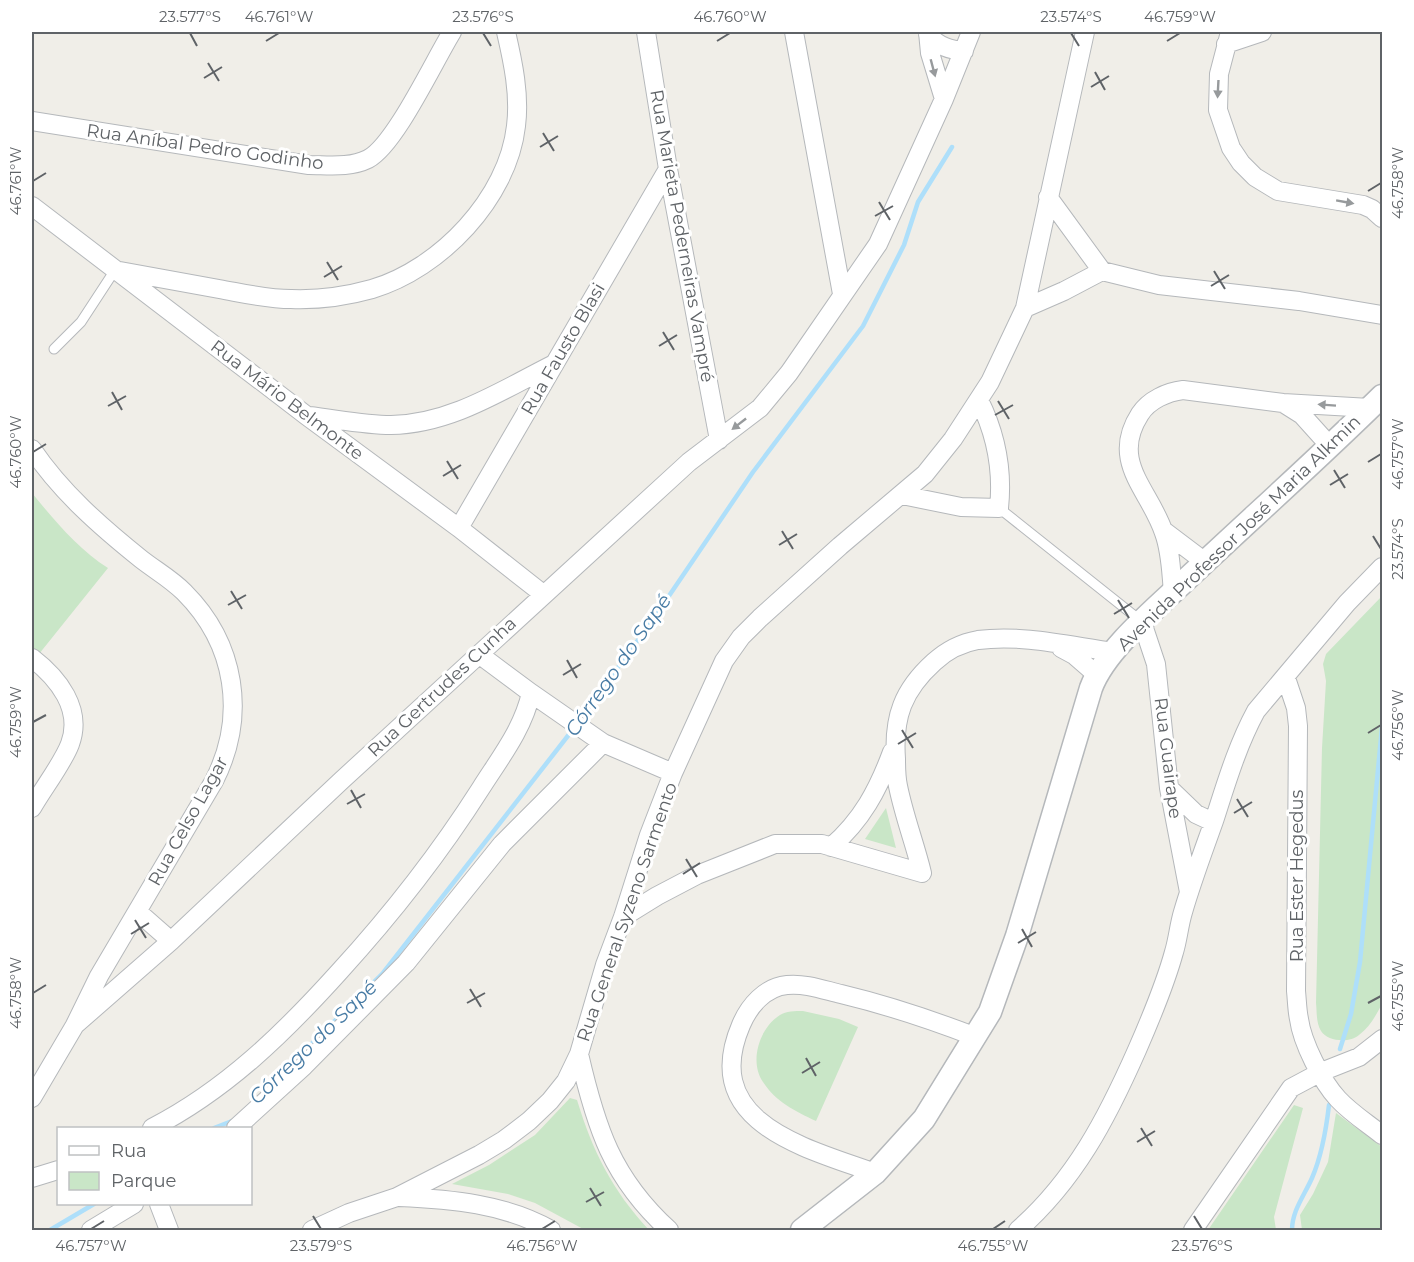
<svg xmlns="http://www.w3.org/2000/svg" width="1414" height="1262" viewBox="0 0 1414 1262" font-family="Montserrat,sans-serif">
	<rect width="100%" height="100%" fill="#f0eee8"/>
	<path fill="#c9e6c7" d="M32,493C54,520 78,549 108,568L39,654L32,648Z
		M1382,596V1004C1376,1015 1370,1027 1359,1035C1350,1043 1328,1042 1321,1031C1316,1023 1317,1012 1316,1003L1322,748L1326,681L1323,664L1326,654Z
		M886,808L896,848L865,839Z
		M803,1011L839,1019L858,1027L816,1121C795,1111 776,1102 763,1082C749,1062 759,1028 780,1015C786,1011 795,1011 803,1011Z
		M570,1098L577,1100C593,1152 612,1190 649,1230H585L535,1203L508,1194L452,1184L489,1165L535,1135Z
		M1294,1105L1303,1108L1274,1217L1276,1230H1208Z
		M1336,1113L1382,1147V1230H1302L1300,1215L1313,1194L1328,1162Z"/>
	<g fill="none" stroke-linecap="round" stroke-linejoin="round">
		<path stroke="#aedffa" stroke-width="4.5" d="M579,721L654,618L753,472L863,326L904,245L918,202L952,147
			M1340,1049L1351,1014L1360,962L1382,727
			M267,1088L383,973L574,728
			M214,1128L232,1121
			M50,1230L94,1204
			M1292,1230C1292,1211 1304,1196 1312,1178C1322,1155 1326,1131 1329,1105"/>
		<defs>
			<path id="service" d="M54,349L81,322L115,270
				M999,508L1141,621"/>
			<path id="minor" d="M646,32L668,169L719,440
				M794,32L842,294
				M928,32L930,53L944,99
				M1230,32L1219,74L1218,110L1231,148L1241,163L1255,177L1278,191L1363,205L1372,209L1382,218
				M928,35C939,46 949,50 964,51
				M1226,44L1262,32
				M32,121L309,165C328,165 350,168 368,159C395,145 434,61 452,32
				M1048,197L1102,271
				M32,206L307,416L459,528L543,594
				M120,271C153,277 186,283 219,289C242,293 267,299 291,299C318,300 347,296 372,289C440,269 508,198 516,126C520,95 513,62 506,32
				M1025,308L1064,291L1102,271L1159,285L1299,301L1382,315
				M1283,403L1302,415L1329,445
				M309,416C336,419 364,425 391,425C451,424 502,390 554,364
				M32,449C61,492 101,527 141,559C155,570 171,579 184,592C236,644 247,716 214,781L99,976L75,1025L32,1098
				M902,495L961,507L999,508C1003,470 996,434 979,400
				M459,528L668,169
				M1164,531L1205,562
				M1173,592C1171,572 1171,552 1164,533C1150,490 1109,462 1140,414C1149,400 1167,392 1183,390L1283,403L1370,408
				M1142,622L1156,664L1169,788L1189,892
				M1061,648L1074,655L1097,675
				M32,658C58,678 83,709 70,744C63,763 42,790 32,808
				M1286,678L1296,708L1298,726L1296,991C1297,1000 1297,1010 1299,1019C1302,1042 1322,1082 1338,1099C1351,1113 1367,1123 1382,1135
				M531,693L603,743L673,773
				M1169,788L1196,814L1213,822
				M831,847C862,820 878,790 892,752
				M138,912L171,941
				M623,917L657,896L697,875L775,844H822L922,873C915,844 904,816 898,786C896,777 896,768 896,759C893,717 903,690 934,662C946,651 961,643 978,640C1022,634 1070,646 1114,652
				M75,1025L171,941L342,780L689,462L760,408L789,373L878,244L944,99L971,32
				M579,1054C596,1128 612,1178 669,1230
				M152,1128C226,1090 284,1033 339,972C392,914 439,854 481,788C500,758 523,729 531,693L480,655
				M236,1128L304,1066L406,963L502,844L603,743
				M875,1173C806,1148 699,1123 741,1025C749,1006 765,987 787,985C805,983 824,990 841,994C887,1005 932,1020 976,1037
				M32,1178L58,1170
				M399,1197C450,1199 506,1204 551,1230
				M159,1204L169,1230
				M91,1230L134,1204
				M312,1230L349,1213L397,1197L479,1155L504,1140L529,1121L550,1101L566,1081L579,1054L605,965L623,917L649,835L673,773L724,661L741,637L760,618L840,546L925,474L953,439L990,382L1025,308L1085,32
				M1018,1230C1075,1180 1107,1118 1137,1050C1151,1018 1165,985 1174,952C1178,939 1179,925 1183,912C1192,881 1203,852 1214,821C1226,784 1237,746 1256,711L1347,603L1382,567
				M1193,1230L1291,1088L1321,1072L1359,1057L1382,1039"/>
			<path id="tertiary" d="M802,1230L875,1173L924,1119L990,1012L1017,936L1091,688C1106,648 1160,605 1191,575C1255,515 1320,457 1382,396"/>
		</defs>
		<use href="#service" stroke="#b5b8bb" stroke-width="11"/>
		<use href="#minor" stroke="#b5b8bb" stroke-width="20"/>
		<use href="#tertiary" stroke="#b5b8bb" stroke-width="25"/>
		<use href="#service" stroke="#fff" stroke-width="9"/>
		<use href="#minor" stroke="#fff" stroke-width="18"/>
		<use href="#tertiary" stroke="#fff" stroke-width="22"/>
	</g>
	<defs><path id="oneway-solid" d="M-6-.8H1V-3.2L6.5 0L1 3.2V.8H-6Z" transform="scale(1.5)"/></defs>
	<g fill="#979a9c">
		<use href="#oneway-solid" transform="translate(933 68) rotate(75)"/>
		<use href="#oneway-solid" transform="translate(1218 89) rotate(93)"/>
		<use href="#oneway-solid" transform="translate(1345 202) rotate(10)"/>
		<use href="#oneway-solid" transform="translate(1327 405) rotate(-176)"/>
		<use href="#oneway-solid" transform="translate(739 424) rotate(142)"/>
	</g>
	<path fill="none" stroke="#5f6367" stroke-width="2" d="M190,33L197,46M483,33L491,46M1071,33L1079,46M266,41L279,33M717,41L730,33M1167,41L1180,33M208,63L219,81M1095,72L1105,90M204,78L222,67M1091,87L1109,76M543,133L554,151M540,147L558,136M33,181L46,173M1368,191L1381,183M879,202L890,220M875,216L893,206M327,262L338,280M1214,271L1225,289M324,277L342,266M1211,286L1229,275M663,332L674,350M659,346L677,335M112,392L122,410M998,401L1009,419M108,406L126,396M995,415L1013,405M33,452L46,444M447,461L458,479M1368,462L1381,454M1334,470L1345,488M443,476L461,465M1330,485L1348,474M782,531L793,549M1373,536L1381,549M779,545L797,534M231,591L242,609M1118,600L1129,618M228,605L246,595M1114,614L1132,603M567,660L577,678M563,675L581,664M33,722L46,715M902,730L913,748M1368,733L1381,725M898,744L916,733M351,790L361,808M1237,799L1248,817M347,804L365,794M1234,813L1252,802M686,859L697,877M683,874L700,863M135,920L146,938M1022,929L1032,947M131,934L149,923M1018,943L1036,932M470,989L481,1007M33,993L46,985M467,1003L485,993M1368,1003L1381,996M806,1058L816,1076M802,1073L820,1062M1141,1128L1152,1146M1137,1142L1155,1131M590,1188L601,1206M586,1202L604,1192M313,1216L321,1229M1194,1216L1202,1229M91,1229L104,1221M542,1229L555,1221M993,1229L1005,1221"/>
	<g text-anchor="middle" stroke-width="6" stroke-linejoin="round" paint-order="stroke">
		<g font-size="18" fill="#5f6367" stroke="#fff">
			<text transform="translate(205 147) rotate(8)" y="6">Rua Aníbal Pedro Godinho</text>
			<text transform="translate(682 236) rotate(80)" y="6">Rua Marieta Pederneiras Vampré</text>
			<text transform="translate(563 349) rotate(-60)" y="6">Rua Fausto Blasi</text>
			<text transform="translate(287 400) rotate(37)" y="6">Rua Mário Belmonte</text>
			<text transform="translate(1239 533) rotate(-44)" y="6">Avenida Professor José Maria Alkmin</text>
			<text transform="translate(442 687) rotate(-43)" y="6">Rua Gertrudes Cunha</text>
			<text transform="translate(1168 758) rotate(83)" y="6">Rua Guairape</text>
			<text transform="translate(188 821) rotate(-61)" y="6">Rua Celso Lagar</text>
			<text transform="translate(1297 876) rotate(-90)" y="6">Rua Ester Hegedus</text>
			<text transform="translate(627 912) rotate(-71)" y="6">Rua General Syzeno Sarmento</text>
		</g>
		<g font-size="20" font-style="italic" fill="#477ba4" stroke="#fff">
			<text transform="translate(618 665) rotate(-55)" y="7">Córrego do Sapé</text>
			<text transform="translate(313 1042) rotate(-44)" y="7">Córrego do Sapé</text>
		</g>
	</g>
	<rect width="1414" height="1262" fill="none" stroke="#ffffff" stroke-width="66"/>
	<rect x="57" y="1127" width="195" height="78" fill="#ffffff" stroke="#bfc1c2" stroke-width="1.5"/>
	<rect x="69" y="1146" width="30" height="9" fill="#ffffff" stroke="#bfc1c2" stroke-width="1.5"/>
	<text x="111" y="1157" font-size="18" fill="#5f6367">Rua</text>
	<rect x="69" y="1172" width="30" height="18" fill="#c9e6c7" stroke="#bfc1c2" stroke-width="1.5"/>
	<text x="111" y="1187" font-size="18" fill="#5f6367">Parque</text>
	<rect x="33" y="33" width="1348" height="1196" fill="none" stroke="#5f6367" stroke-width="2"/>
	<g font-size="15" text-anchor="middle" fill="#5f6367">
		<text x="190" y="22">23.577°S</text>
		<text x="279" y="22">46.761°W</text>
		<text x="483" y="22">23.576°S</text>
		<text x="730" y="22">46.760°W</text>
		<text x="1071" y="22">23.574°S</text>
		<text x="1180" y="22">46.759°W</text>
		<text transform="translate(16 181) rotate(-90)" y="5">46.761°W</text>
		<text transform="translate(1398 183) rotate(-90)" y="5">46.758°W</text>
		<text transform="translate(16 452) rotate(-90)" y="5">46.760°W</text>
		<text transform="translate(1398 454) rotate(-90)" y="5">46.757°W</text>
		<text transform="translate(1398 549) rotate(-90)" y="5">23.574°S</text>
		<text transform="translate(16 722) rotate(-90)" y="5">46.759°W</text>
		<text transform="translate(1398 725) rotate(-90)" y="5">46.756°W</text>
		<text transform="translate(16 993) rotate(-90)" y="5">46.758°W</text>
		<text transform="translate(1398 996) rotate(-90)" y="5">46.755°W</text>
		<text x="91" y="1251">46.757°W</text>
		<text x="321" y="1251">23.579°S</text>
		<text x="542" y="1251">46.756°W</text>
		<text x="993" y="1251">46.755°W</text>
		<text x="1202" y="1251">23.576°S</text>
	</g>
</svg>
